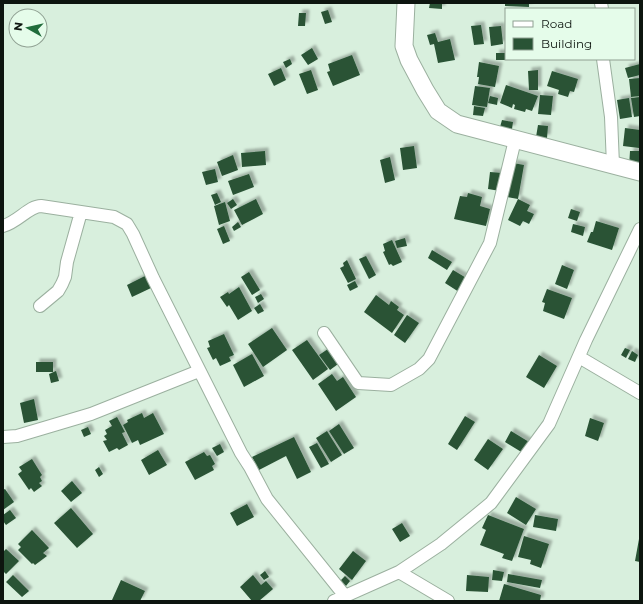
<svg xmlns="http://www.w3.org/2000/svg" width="643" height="604" viewBox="0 0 643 604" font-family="Montserrat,sans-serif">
	<defs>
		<filter id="shadow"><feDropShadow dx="3.5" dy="-3.5" stdDeviation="1" flood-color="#0004"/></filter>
	</defs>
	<rect width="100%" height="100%" fill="#d8efdd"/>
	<path fill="#295335" filter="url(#shadow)" d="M430,3H442V9L429,8Z
		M505,3H529V7L505,6Z
		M328,10L332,22L325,24L321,12Z
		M299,13H306L305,26H298Z
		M481,25L484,44L474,45L471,26Z
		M501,26L503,44L491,46L489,27Z
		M435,33L438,42L450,39L455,60L438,63L434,44L430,45L427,35Z
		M312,48L318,59L308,65L301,55Z
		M496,53H506V60H496Z
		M352,55L360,75L333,86L327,72L330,71L328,64Z
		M290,59L292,64L286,68L283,62Z
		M479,62L499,66L495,87L478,84L479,77H477Z
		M640,64V75L628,78L625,68Z
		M281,68L286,80L274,86L268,74Z
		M311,70L318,90L307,94L299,74Z
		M538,70V90H529L528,71Z
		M552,71L578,79L574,92L570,91L568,97L558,94L559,90L547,86Z
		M640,78V96L631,97L629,79Z
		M506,85L538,96L532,111L526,109L525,112L514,109L515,105L513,104L512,108L500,103Z
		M475,86L490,88L487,107L472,105Z
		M540,95L553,96L551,115L538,114Z
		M490,96L498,98L497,105L488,103Z
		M640,97V116L634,117L631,98Z
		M629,98L632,117L620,119L617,100Z
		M474,106L485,108L483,116L473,115Z
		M502,120L513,122L512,129L500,127Z
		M538,125L548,126L547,138L536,137Z
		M625,128L640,130L639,148L623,146Z
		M414,146L417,168L403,170L400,148Z
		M265,151L266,165L242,167L241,153Z
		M630,151H640V168L629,167Z
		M233,155L238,170L222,176L217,162Z
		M390,157L395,180L385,183L380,160Z
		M513,163L524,165L518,199L507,197Z
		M215,169L218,182L206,185L202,172Z
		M490,172L502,173L500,191L488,189Z
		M249,174L254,187L233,195L228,181Z
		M217,193L221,202L215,205L211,195Z
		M468,193L482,197L480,206L490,209L486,226L454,219L460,196L467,197Z
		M233,199L237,205L231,209L227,203Z
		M256,199L263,214L242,225L234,210Z
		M518,199L530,205L527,211L534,214L529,224L523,221L520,226L508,220Z
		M225,202L230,221L219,225L214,206Z
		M571,209L580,212L577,221L568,218Z
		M596,221L619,228L612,250L587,242L591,232H593Z
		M238,222L241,227L234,231L232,227Z
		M573,224L585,227L583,236L571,232Z
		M224,226L230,241L223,244L217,229Z
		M405,238L407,246L397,248L395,241Z
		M392,240L402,262L393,266L391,264L389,265L383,252L385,251L383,244Z
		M432,250L452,262L447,270L428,258Z
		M366,256L376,275L369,279L359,259Z
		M347,260L356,279L348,283L340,268L344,266L343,263Z
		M562,265L574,270L567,289L555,284Z
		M453,270L468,279L459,292L445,283Z
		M249,272L260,290L252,295L241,277Z
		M145,276L151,288L132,297L127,285Z
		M355,281L358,287L350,291L347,285Z
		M239,287L252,311L238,320L229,305L227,307L220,297L228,292L229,294Z
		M547,289L572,298L564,319L543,311L545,303L542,302Z
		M261,294L264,299L258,303L255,297Z
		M376,295L389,305L391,301L399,307L397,310L404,315L392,333L364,312Z
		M260,304L264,311L258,314L254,308Z
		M407,315L419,323L405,343L394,335Z
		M272,328L287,350L263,367L248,344Z
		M224,334L234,355L229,357L231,361L220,366L216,358L213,360L207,348L210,347L208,341Z
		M307,340L328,369L313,380L292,350Z
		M331,347L342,361L330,370L319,355Z
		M625,348L630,350L626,358L621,355Z
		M632,351L638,355L635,362L628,359Z
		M252,354L264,376L244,387L233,365Z
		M539,355L557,366L544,388L526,377Z
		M36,362H53V372H36Z
		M56,371L59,381L51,383L49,374Z
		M332,374L337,381L343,377L356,397L336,411L318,384Z
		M34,399L38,420L24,423L20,403Z
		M142,413L144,418L153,413L164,434L140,445L138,440L132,443L123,425L128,422L127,420Z
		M465,416L475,422L457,450L448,444Z
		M117,417L125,432L122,433L128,445L119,450L117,448L109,452L103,441L107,440L104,436L107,434L105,430L112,426L109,421Z
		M590,418L604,423L598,441L585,436Z
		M339,424L354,448L344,454L329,431Z
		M88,427L91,434L84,437L81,430Z
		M327,431L342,455L331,462L316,438Z
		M511,431L529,442L523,453L505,442Z
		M294,437L311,472L297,479L286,456L259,470L252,457Z
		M488,439L503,449L488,470L474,460Z
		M317,443L329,464L321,468L309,447Z
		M220,444L224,452L217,456L212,448Z
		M158,450L167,465L149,475L141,460Z
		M204,452L207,456L210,455L215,464L212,466L214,470L195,480L185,462Z
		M32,459L42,475L40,477L42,481L39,483L42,486L34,492L31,488L29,490L18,474L22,471L19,467Z
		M99,467L103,474L99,477L95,470Z
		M72,481L82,493L71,502L61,491Z
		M5,489L14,502L3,510V490Z
		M516,497L536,509L526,525L507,513Z
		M247,504L254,517L237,526L230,513Z
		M71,508L93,534L77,548L54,523Z
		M10,510L16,518L6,525L3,521V515Z
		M488,515L524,529L512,561L502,558L504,554L480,545L486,530L482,528Z
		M535,515L558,519L556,531L533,527Z
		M402,523L410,536L400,542L392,529Z
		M32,530L49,548L43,553L47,556L35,565L33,563L32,564L18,550L21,547L18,544Z
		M524,536L549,544L541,568L530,564L531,560L518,557Z
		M639,539H640V562L635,561Z
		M6,549L19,561L6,574L3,571V552Z
		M353,551L366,561L352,580L339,569Z
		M493,570L504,572L502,581L492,580Z
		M265,571L269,577L264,580L260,575Z
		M508,574L542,580L540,588L507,582Z
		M13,575L29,591L22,597L6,582Z
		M253,575L261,585L266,581L273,589L259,601H252L240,587Z
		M467,575L489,577L488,592L466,591Z
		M345,576L350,581L346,586L340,581Z
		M121,580L145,591L140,601L112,600Z
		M504,584L541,595L540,601H499Z"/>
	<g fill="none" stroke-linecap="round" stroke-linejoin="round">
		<defs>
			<path id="street" d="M601,3L602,9
				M603,59L611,117L613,165
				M3,226C18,222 29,206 41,206L114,217L127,224L133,234L153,278L241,453L250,467L267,499L345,596
				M40,306L58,291L62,284L65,277L67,262L81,212
				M324,333L358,383L391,385L419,369L429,359L490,243L515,140
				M579,357L640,393
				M3,437L17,436L91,414L199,371
				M399,572L441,544L491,503L549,424L586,340L640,229
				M334,601L399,572L448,601"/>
			<path id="secondary" d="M406,3L404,46L409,60L425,90L438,111L457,124L640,172"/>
		</defs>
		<use href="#street" stroke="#9bb09f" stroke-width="14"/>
		<use href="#secondary" stroke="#9bb09f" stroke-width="19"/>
		<use href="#street" stroke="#fff" stroke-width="12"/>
		<use href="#secondary" stroke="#fff" stroke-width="17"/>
	</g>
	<rect width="643" height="604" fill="none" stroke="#0d150f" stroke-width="8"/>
	<rect x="505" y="8" width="130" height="52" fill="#e5fcea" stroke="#8fa092"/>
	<rect x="513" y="21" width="20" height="6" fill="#ffffff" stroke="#8fa092"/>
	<text x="541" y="28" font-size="12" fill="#0d150f">Road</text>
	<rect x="513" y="38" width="20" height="12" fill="#295335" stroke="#8fa092"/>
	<text x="541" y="48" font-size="12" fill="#0d150f">Building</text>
	<g transform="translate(28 28) rotate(278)"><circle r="19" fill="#e5fcea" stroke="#8fa092"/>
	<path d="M0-3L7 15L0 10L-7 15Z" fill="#206c3b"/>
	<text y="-6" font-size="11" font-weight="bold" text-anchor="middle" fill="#0d150f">N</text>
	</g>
</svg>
